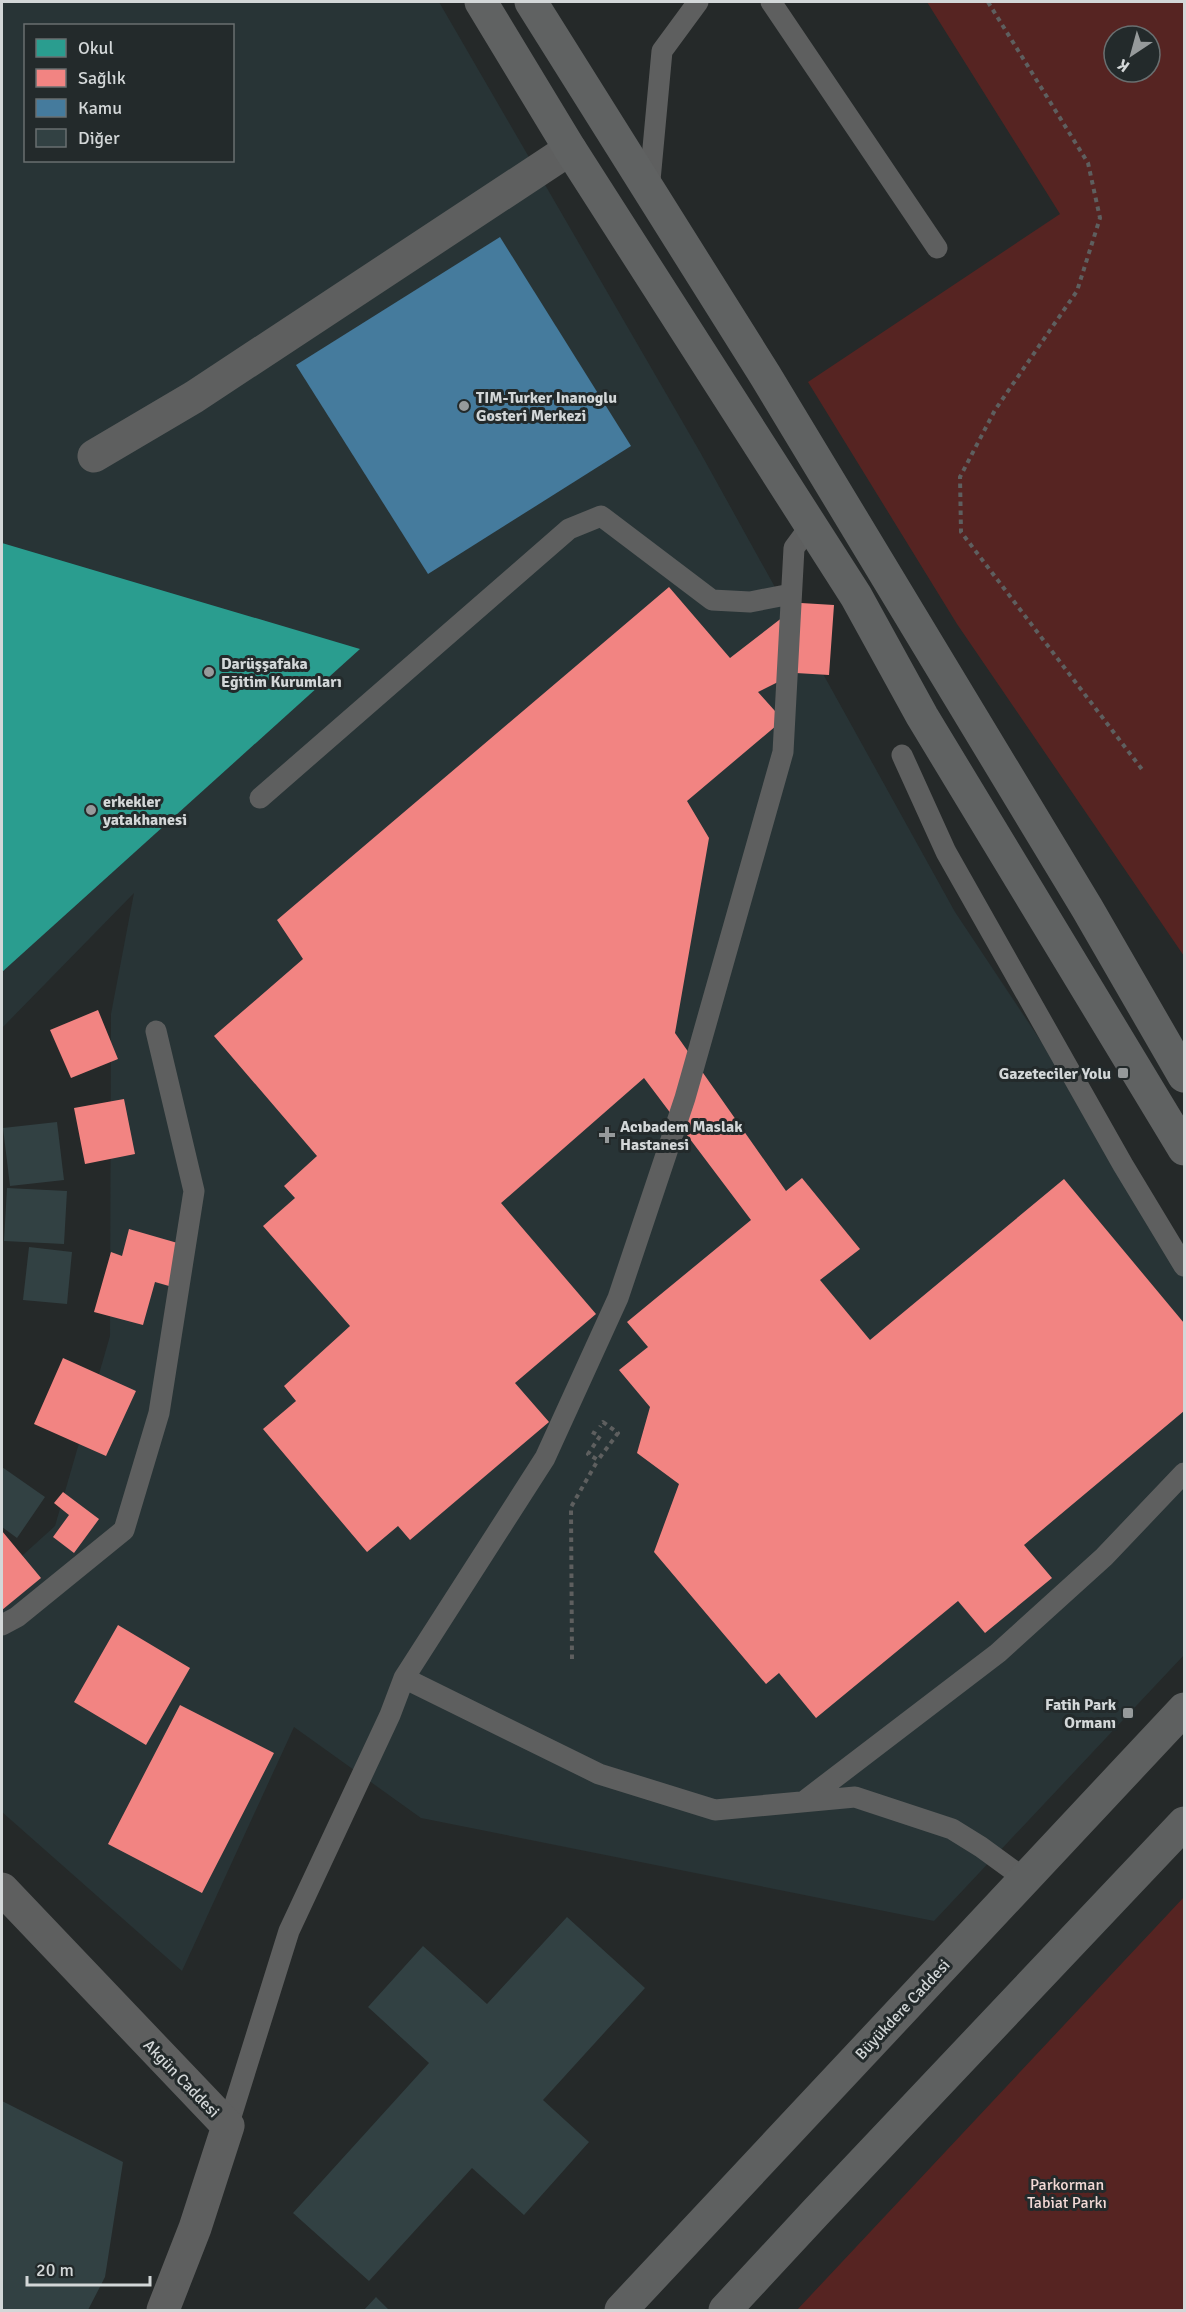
<svg xmlns="http://www.w3.org/2000/svg" width="1186" height="2312" viewBox="0 0 1186 2312" font-family="Signika,sans-serif">
	<rect width="100%" height="100%" fill="#252929"/>
	<path fill="#283436" fill-rule="evenodd" d="M2,2H439L700,452L955,912L1184,1256V1655L934,1921L421,1818L294,1727L182,1971L2,1812V1574L55,1526L110,1336L111,1014L134,893L2,1028ZM26,26H232V160H26Z"/>
	<path fill="#562422" fill-rule="evenodd" d="M927,2H1184V956L957,624L808,382L1060,214ZM1114,36H1150V72H1114Z
		M1184,1897V2310H797Z"/>
	<path fill="#2a9d8f" d="M2,543L360,649L2,972Z"/>
	<path fill="#f28482" d="M669,587L730,658L801,603L834,605L829,675L796,673L758,692L783,720L687,801L709,838L675,1033L786,1191L802,1178L860,1249L820,1280L870,1340L1064,1179L1184,1323V1411L1024,1545L1052,1578L985,1633L958,1601L816,1718L779,1673L766,1684L654,1552L679,1484L637,1453L650,1407L619,1370L648,1347L627,1322L751,1220L644,1078L501,1203L596,1314L515,1383L549,1422L410,1540L398,1526L367,1552L263,1429L296,1401L284,1386L350,1326L263,1226L295,1198L284,1186L317,1156L214,1036L303,959L277,920Z
		M98,1010L118,1059L71,1078L50,1030Z
		M124,1099L135,1154L85,1164L74,1108Z
		M129,1229L181,1244L169,1286L155,1282L143,1325L94,1312L111,1252L122,1256Z
		M63,1358L136,1391L106,1456L34,1424Z
		M63,1492L99,1519L74,1553L53,1537L69,1515L54,1503Z
		M2,1531L41,1578L2,1610Z
		M118,1625L190,1668L146,1745L74,1702Z
		M180,1705L274,1753L202,1893L108,1844Z"/>
	<path fill="#457b9d" d="M500,237L631,446L428,574L296,365Z"/>
	<path fill="#324143" d="M57,1122L64,1180L10,1186L3,1128Z
		M7,1188L67,1191L64,1244L4,1241Z
		M29,1247L72,1252L67,1304L23,1300Z
		M2,1467L45,1497L17,1538L2,1527Z
		M567,1917L645,1988L543,2100L589,2142L524,2215L472,2168L369,2281L293,2213L429,2063L368,2007L423,1946L487,2004Z
		M2,2101L123,2162L105,2277L88,2310H2Z
		M376,2297L389,2310H364Z"/>
	<g fill="none" stroke-linecap="round" stroke-linejoin="round">
		<path stroke="#5e5f5f" stroke-width="4" stroke-dasharray="4.5 4.5" stroke-linecap="butt" d="M988,2L1088,163L1100,218L1077,291L995,410L960,477L961,532L1144,772
			M592,1432L600,1436L588,1454L598,1460L618,1433L603,1422L600,1427
			M572,1659L571,1507L598,1460"/>
		<path stroke="#5e5f5f" stroke-width="21" d="M771,2L937,248
			M649,191L662,51L698,2
			M902,755L946,852L1123,1165L1184,1266
			M260,798L569,529L601,516L712,600L750,602L791,594
			M2,1625L17,1617L124,1530L159,1413L194,1191L156,1031
			M404,1678L599,1774L715,1810L855,1797L952,1829L981,1847L1025,1879
			M803,1802L998,1653L1104,1557L1184,1473
			M228,2126L289,1931L390,1715L404,1678L545,1458L618,1298L685,1098L783,752L794,548L811,525"/>
		<path stroke="#5e5f5f" stroke-width="33" d="M94,456L194,397L570,149
			M2,1889L228,2126L195,2228L163,2310"/>
		<path stroke="#606262" stroke-width="33" d="M481,2L570,149L856,596L922,716L1184,1149
			M531,2L765,375L1087,908L1184,1076"/>
		<path stroke="#5e6060" stroke-width="33" d="M621,2310L1184,1709
			M725,2310L816,2212L1184,1823"/>
	</g>
	<g fill="#969a9b" stroke="#232a2b" stroke-width="2">
		<circle cx="464" cy="406" r="6"/>
		<circle cx="209" cy="672" r="6"/>
		<circle cx="91" cy="810" r="6"/>
		<rect x="1117" y="1067" width="12" height="12" rx="3"/>
		<path d="M604 1126h6v6h6v6h-6v6h-6v-6h-6v-6h6z"/>
		<rect x="1122" y="1707" width="12" height="12" rx="3"/>
	</g>
	<g text-anchor="middle" stroke-width="6" stroke-linejoin="round" paint-order="stroke">
		<g font-size="16" font-weight="bold" fill="#d3d7d8" stroke="#232a2b" text-anchor="start">
			<text x="476" y="403">TIM-Turker Inanoglu<tspan x="476" dy="18">Gosteri Merkezi</tspan></text>
			<text x="221" y="669">Darüşşafaka<tspan x="221" dy="18">Eğitim Kurumları</tspan></text>
			<text x="103" y="807">erkekler<tspan x="103" dy="18">yatakhanesi</tspan></text>
			<text x="1111" y="1079" text-anchor="end">Gazeteciler Yolu</text>
			<text x="620" y="1132">Acıbadem Maslak<tspan x="620" dy="18">Hastanesi</tspan></text>
			<text x="1116" y="1710" text-anchor="end">Fatih Park<tspan x="1116" dy="18">Ormanı</tspan></text>
		</g>
		<g font-size="16" fill="#d3d7d8" stroke="#232a2b">
			<text transform="translate(902 2009) rotate(-47)" y="6">Büyükdere Caddesi</text>
			<text transform="translate(182 2078) rotate(46)" y="6">Akgün Caddesi</text>
		</g>
		<g font-size="16" fill="#f2d9d6" stroke="#232a2b">
			<text x="1067" y="2190">Parkorman<tspan x="1067" dy="18">Tabiat Parkı</tspan></text>
		</g>
	</g>
	<rect width="1186" height="2312" fill="none" stroke="#d3d7d8" stroke-width="6"/>
	<rect x="24" y="24" width="210" height="138" fill="#232a2b" stroke="#696f70" stroke-width="1.5"/>
	<rect x="36" y="39" width="30" height="18" fill="#2a9d8f" stroke="#696f70" stroke-width="1.5"/>
	<text x="78" y="54" font-size="18" fill="#d3d7d8">Okul</text>
	<rect x="36" y="69" width="30" height="18" fill="#f28482" stroke="#696f70" stroke-width="1.5"/>
	<text x="78" y="84" font-size="18" fill="#d3d7d8">Sağlık</text>
	<rect x="36" y="99" width="30" height="18" fill="#457b9d" stroke="#696f70" stroke-width="1.5"/>
	<text x="78" y="114" font-size="18" fill="#d3d7d8">Kamu</text>
	<rect x="36" y="129" width="30" height="18" fill="#324143" stroke="#696f70" stroke-width="1.5"/>
	<text x="78" y="144" font-size="18" fill="#d3d7d8">Diğer</text>
	<g transform="translate(1132 54) rotate(216)"><circle r="28" fill="#232a2b" stroke="#696f70" stroke-width="1.5"/>
	<path d="M0-4.5L10 22L0 15L-10 22Z" fill="#969a9b"/>
	<text y="-9" font-size="16" font-weight="bold" text-anchor="middle" fill="#d3d7d8">K</text>
	</g>
	<path d="M27 2276v9h123v-9" fill="none" stroke="#d3d7d8" stroke-width="3"/>
	<text x="36" y="2276" font-size="18" fill="#d3d7d8" stroke="#232a2b" stroke-width="4.5" paint-order="stroke">20 m</text>
</svg>
